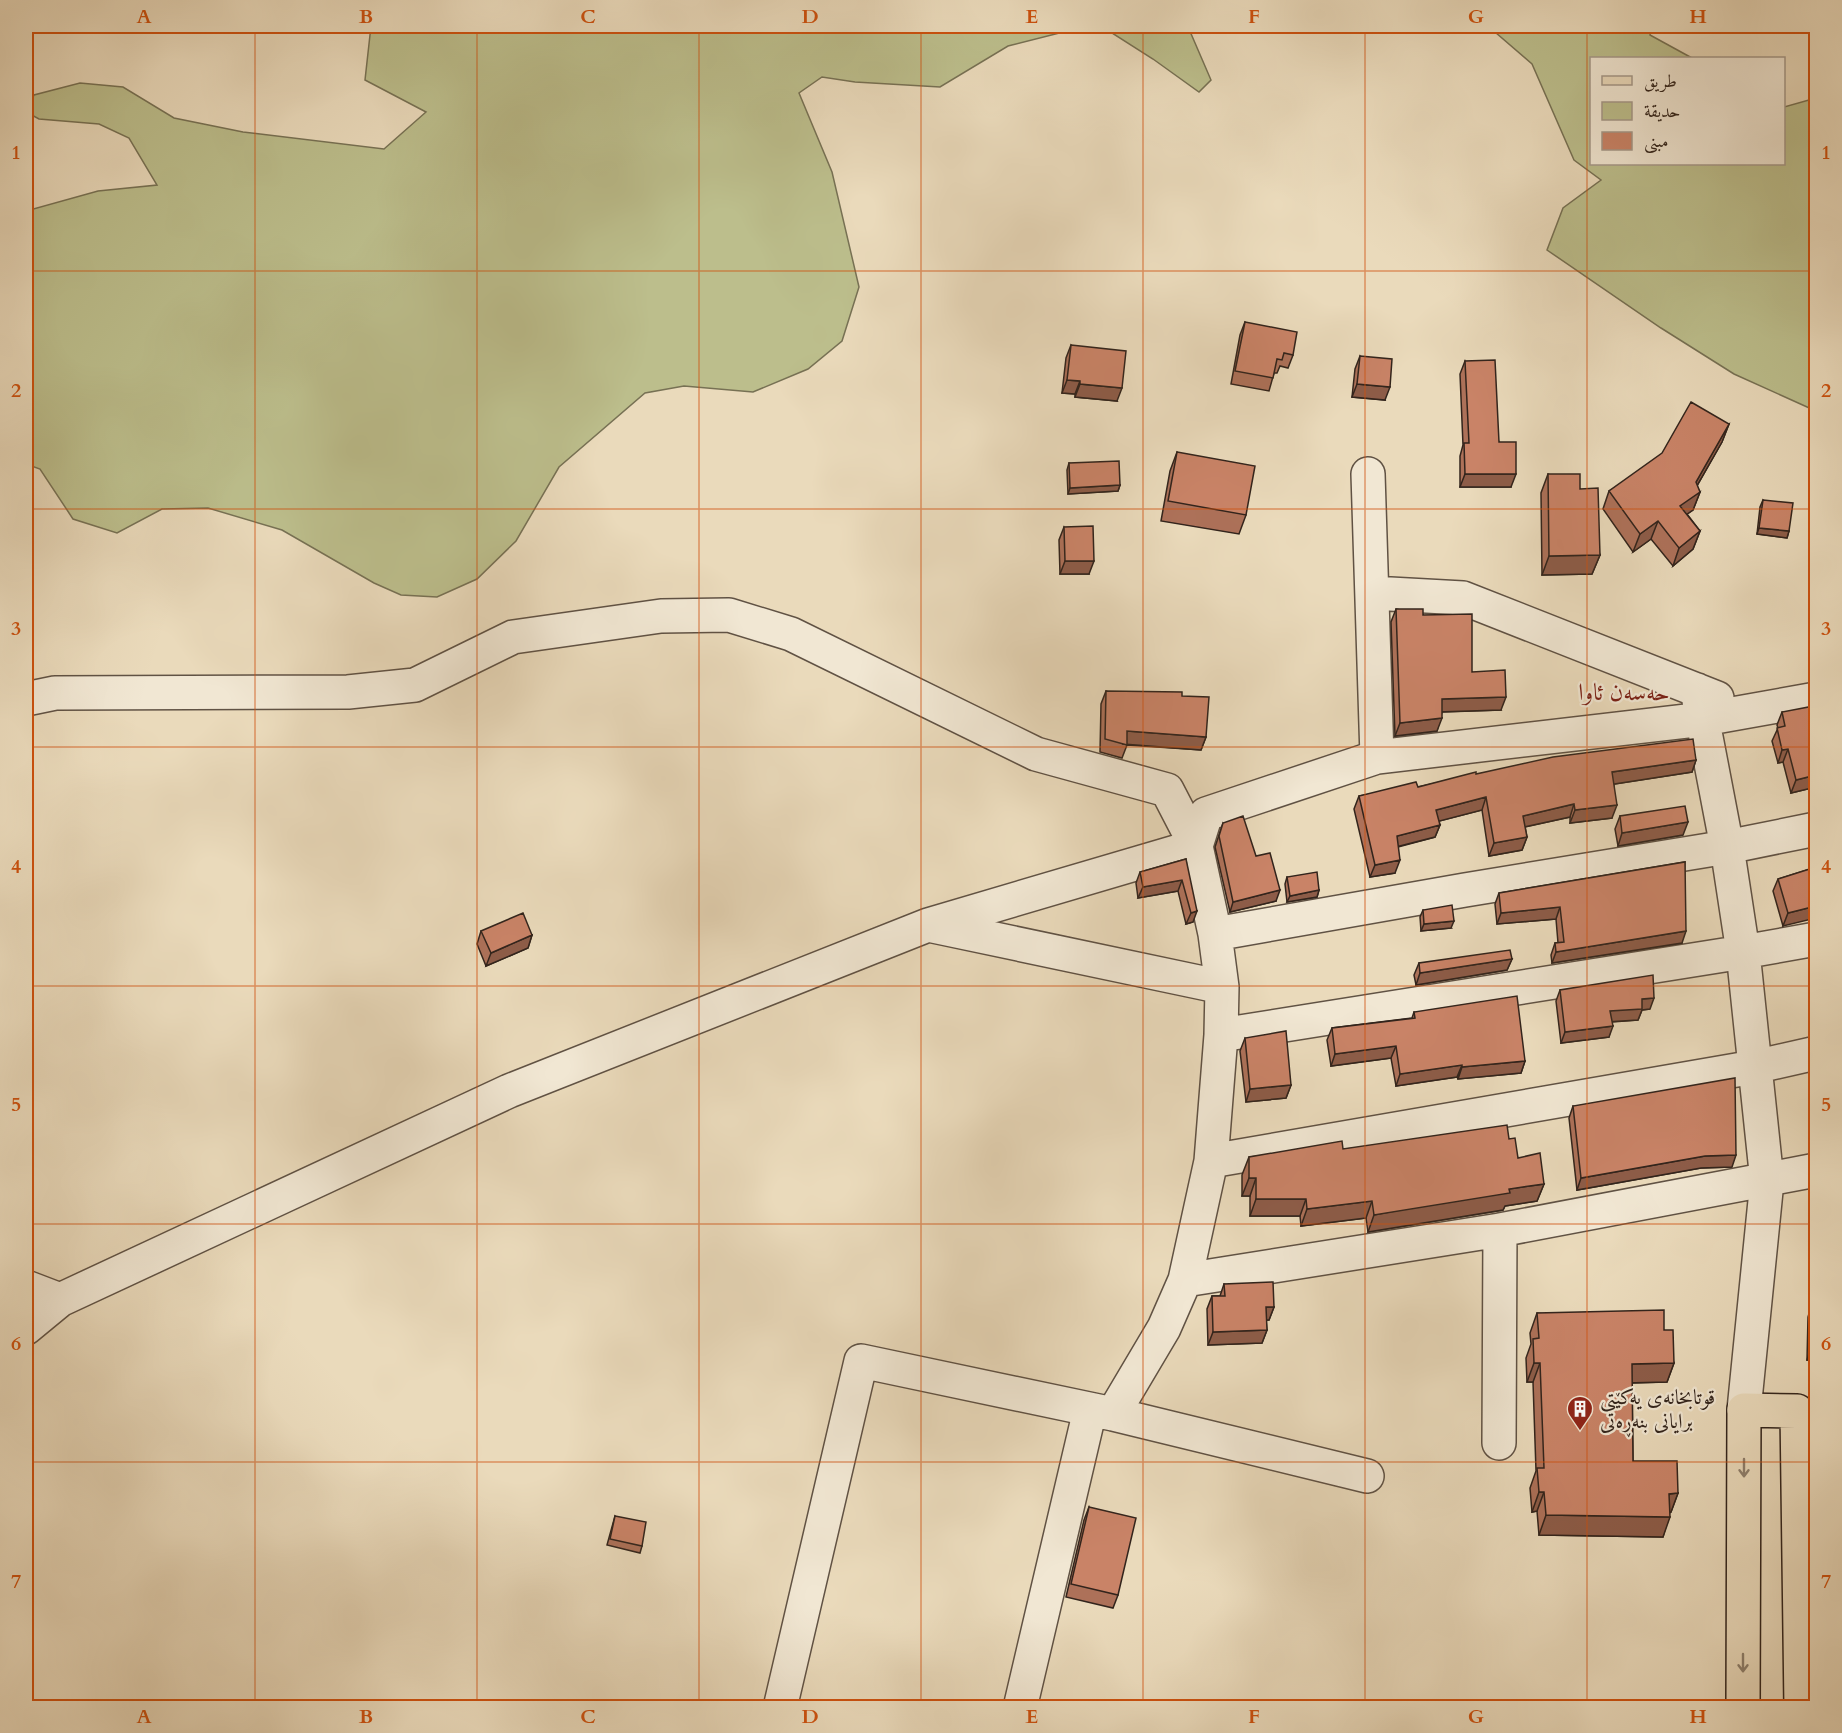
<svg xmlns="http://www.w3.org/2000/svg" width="1842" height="1733" viewBox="0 0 1842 1733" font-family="Cardo,Amiri,serif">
	<rect width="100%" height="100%" fill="#eadabb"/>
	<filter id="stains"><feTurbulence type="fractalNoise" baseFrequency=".00333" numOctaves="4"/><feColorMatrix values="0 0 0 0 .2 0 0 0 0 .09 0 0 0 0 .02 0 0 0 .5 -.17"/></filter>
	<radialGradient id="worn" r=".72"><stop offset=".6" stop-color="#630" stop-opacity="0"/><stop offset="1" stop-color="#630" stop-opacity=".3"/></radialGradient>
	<path fill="#bcbe8c" stroke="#777154" stroke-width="1.5" d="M371,26H1087L1008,46L940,87L855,82L822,77L799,93L832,172L859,287L842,341L808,369L753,392L684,386L645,393L559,467L516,541L477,579L437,597L401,595L374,583L282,530L208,508L162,509L117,533L73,519L40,469L26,464V211L98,191L157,185L129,138L99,124L39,119L26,112L34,95L80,83L123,87L174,118L243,132L384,149L426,112L365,80Z
		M1101,26H1345L1281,32L1189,29L1211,80L1199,92L1153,59Z
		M1488,26H1651L1650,35L1692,58H1592V164H1784V107L1816,98V411L1734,374L1661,328L1547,250L1563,208L1601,180L1574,160L1532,64Z"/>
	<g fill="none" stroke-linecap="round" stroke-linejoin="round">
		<defs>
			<path id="minor" d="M1368,474L1377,757
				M1372,593L1463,598L1717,698
				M1697,690L1727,847L1743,952L1767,1181L1744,1410
				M26,699L55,693L348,692L415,685L513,637L661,616L729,615L791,634L1036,754L1167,790L1196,846L1215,934L1222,987L1221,1035L1211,1161L1185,1280L1164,1328L1113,1414
				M933,926L1222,987
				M1215,934L1465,890L1727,847L1816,829
				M1221,1035L1743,952L1816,939
				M1211,1161L1754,1067L1816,1053
				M1185,1280L1500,1230L1816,1170
				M26,1287L60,1300
				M26,1328L60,1300L509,1091L928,925L1196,846L1206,814L1377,757L1704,719L1816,699
				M1499,1443L1500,1230
				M780,1708L861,1361L1113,1414L1367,1476
				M1020,1708L1090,1410"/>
			<path id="major" d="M1743,1708L1744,1410L1797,1411L1801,1708"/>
		</defs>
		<use href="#minor" stroke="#605244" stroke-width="36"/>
		<use href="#major" stroke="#32241c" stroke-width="36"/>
		<use href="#minor" stroke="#f1e7d3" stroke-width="33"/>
		<use href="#major" stroke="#eadabb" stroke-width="33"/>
	</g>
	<path fill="#ad7159" stroke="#32241c" stroke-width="1.5" d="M1245,322L1293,355L1288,368L1280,366L1277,373H1274L1269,391L1231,384L1240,335Z
		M1071,345L1117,401L1075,397V394L1062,393L1066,358Z
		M1360,356L1385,400L1352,397L1355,369Z
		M1465,361L1499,442L1511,487H1460V456L1463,445L1460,374Z
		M1729,424L1722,442L1697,486L1700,492L1693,510L1687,514L1700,531L1693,549L1673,566L1651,539L1633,552L1603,509L1609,491Z
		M1177,452L1246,515L1239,534L1161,521L1170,471Z
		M1069,463L1120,485L1118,491L1068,494L1067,470Z
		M1548,474L1580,489L1600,555L1592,574L1542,575L1541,493Z
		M1763,500L1789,531L1787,538L1757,534L1760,507Z
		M1064,527L1089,574H1060L1059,540Z
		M1396,609L1423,615L1472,672L1501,710L1442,712L1437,731L1395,736L1391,622Z
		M1106,691L1206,737L1201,750L1127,745L1122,758L1100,752L1101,704Z
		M1782,712L1816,717V787L1791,793L1783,762L1778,763L1772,741L1778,728L1777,725Z
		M1696,760L1692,772L1614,784L1612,818L1570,823V817L1525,827L1527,837L1522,850L1489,856L1482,810L1439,821L1440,825L1435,837L1398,847L1395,873L1370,877L1354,809L1359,796L1418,787L1476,774Z
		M1620,816L1683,835L1618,846L1615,829Z
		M1223,823L1256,856L1276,901L1230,912L1215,847Z
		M1186,859L1193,922L1186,924L1178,891L1138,898L1136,883L1140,872Z
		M1685,862L1682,943L1552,963L1551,955L1555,943H1558L1556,919L1497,924L1495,904L1499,893Z
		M1816,867L1783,926L1773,891L1778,879Z
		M1287,877L1319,890L1317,897L1287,902L1285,884Z
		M1423,910L1451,928L1421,931L1420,917Z
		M481,931L532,935L528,948L486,966L477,944Z
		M1512,959L1507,970L1416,985L1414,975L1419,963Z
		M1560,990L1650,1009L1642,1010L1638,1020L1612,1022L1609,1037L1561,1043L1556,1001Z
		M1414,1012L1525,1061L1521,1073L1458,1079L1457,1077L1396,1086L1391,1058L1331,1066L1327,1040L1332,1028L1412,1018Z
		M1245,1038L1291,1085L1286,1098L1246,1102L1240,1051Z
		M1573,1106L1732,1167L1701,1168L1577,1190L1569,1118Z
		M1509,1139L1518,1158L1544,1184L1537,1201L1505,1206L1503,1210L1368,1232L1366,1218L1301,1226L1300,1216H1250V1196H1242V1175L1249,1157L1343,1149Z
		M1224,1284L1274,1307L1269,1320H1266L1267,1330L1262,1343L1208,1345L1207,1309L1212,1296H1220Z
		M1810,1310L1816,1360H1807L1808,1317Z
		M1537,1313L1664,1330L1674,1363L1667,1382L1632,1383L1633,1461L1678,1493L1671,1512H1670L1663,1537L1539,1535L1537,1511L1532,1512L1530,1488L1536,1471L1533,1382H1527L1526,1358L1531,1344L1530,1333Z
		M1089,1507L1118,1595L1113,1608L1066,1597L1084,1520Z
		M615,1516L642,1546L640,1553L607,1545Z"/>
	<path fill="#8d5c48" stroke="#32241c" stroke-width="1.5" d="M1067,380L1080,381L1075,394L1062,393Z
		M1080,384L1122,388L1117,401L1075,397Z
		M1357,384L1390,387L1385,400L1352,397Z
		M1729,424L1722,442L1690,498L1700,492L1693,510L1673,524L1680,506L1696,482Z
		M1465,474H1516L1511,487H1460Z
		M1120,485L1118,491L1068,494L1070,488Z
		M1658,521L1651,539L1633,552L1640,534Z
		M1759,528L1789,531L1787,538L1757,534Z
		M1700,531L1693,549L1673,566L1679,548Z
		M1600,555L1592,574L1542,575L1549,556Z
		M1065,561H1094L1089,574H1060Z
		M1506,697L1501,710L1437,712L1442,699Z
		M1442,718L1437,731L1395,736L1400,723Z
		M1127,731L1206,737L1201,750L1123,744Z
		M1788,749L1783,762L1778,763L1782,750Z
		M1696,760L1692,772L1608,785L1612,772Z
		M1816,775V787L1791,793L1796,780Z
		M1486,797L1482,810L1432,823L1436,810Z
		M1574,804L1570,817L1519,828L1523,816Z
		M1617,805L1612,818L1570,823L1575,810Z
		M1688,822L1683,835L1618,846L1622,833Z
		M1440,825L1435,837L1392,848L1397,836Z
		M1527,837L1522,850L1489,856L1494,843Z
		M1400,860L1395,873L1370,877L1375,865Z
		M1182,880L1178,891L1138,898L1143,887Z
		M1280,890L1276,901L1230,912L1233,902Z
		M1319,890L1317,897L1287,902L1290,896Z
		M1816,906V918L1783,926L1788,913Z
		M1560,907L1556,919L1497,924L1501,913Z
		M1197,911L1193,922L1186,924L1191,913Z
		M1454,921L1451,928L1421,931L1424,924Z
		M1686,931L1682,943L1552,963L1556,952Z
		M532,935L528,948L486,966L491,953Z
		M1512,959L1507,970L1416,985L1420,973Z
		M1654,998L1650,1009L1642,1010L1638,1020L1606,1022L1610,1011L1642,999Z
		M1613,1026L1609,1037L1561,1043L1565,1032Z
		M1396,1046L1391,1058L1331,1066L1335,1054Z
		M1525,1061L1521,1073L1458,1079L1462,1067Z
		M1462,1065L1457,1077L1396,1086L1400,1074Z
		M1291,1085L1286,1098L1246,1102L1250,1089Z
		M1736,1155L1732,1167L1701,1168L1577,1190L1581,1178L1705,1156Z
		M1249,1178H1256L1250,1196H1242Z
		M1544,1184L1537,1201L1505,1206L1503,1210L1368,1232L1374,1215L1509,1189Z
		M1256,1199H1306L1300,1216H1250Z
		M1372,1201L1366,1218L1301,1226L1307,1209Z
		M1266,1307H1274L1269,1320H1261Z
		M1267,1330L1262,1343L1208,1345L1213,1332Z
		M1809,1353H1816V1360H1807Z
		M1534,1363H1540L1533,1382H1527Z
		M1674,1363L1667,1382L1625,1383L1632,1364Z
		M1539,1492H1544L1537,1511L1532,1512Z
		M1678,1493L1671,1512L1662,1513L1669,1494Z
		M1546,1515L1670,1517L1663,1537L1539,1535Z"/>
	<path fill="#c98367" stroke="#32241c" stroke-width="1.5" d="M1245,322L1297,332L1293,355L1284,353L1282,360L1277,359L1273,378L1235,371Z
		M1071,345L1126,351L1122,388L1080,384V381L1067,380Z
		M1360,356L1392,359L1390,387L1357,384Z
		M1495,360L1499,442H1516V474H1465L1464,443H1469L1465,361Z
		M1691,402L1729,424L1696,482L1700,492L1680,506L1700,531L1679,548L1658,521L1640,534L1609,491L1662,453Z
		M1177,452L1255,466L1246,515L1168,501Z
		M1119,461L1120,485L1070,488L1069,463Z
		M1548,474H1580V489L1598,488L1600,555L1549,556Z
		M1763,500L1793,503L1789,531L1759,528Z
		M1093,526L1094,561H1065L1064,527Z
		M1396,609H1423V615L1472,614V672L1505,670L1506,697L1442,699V718L1400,723Z
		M1106,691L1182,692V696L1209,697L1206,737L1127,731V745L1105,739Z
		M1814,706L1816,717V775L1796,780L1788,749L1782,750L1777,728L1785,726L1782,712Z
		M1693,739L1696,760L1612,772L1617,805L1575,810L1574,804L1523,816L1527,837L1494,843L1486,797L1436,810L1440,825L1397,836L1400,860L1375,865L1359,796L1416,782L1418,787L1476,772V774L1553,757Z
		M1685,806L1688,822L1622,833L1620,816Z
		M1243,816L1256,856L1270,853L1280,890L1233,902L1219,836L1223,823Z
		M1186,859L1197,911L1191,913L1182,880L1143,887L1140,872Z
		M1685,862L1686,931L1556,952L1555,943L1564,942L1560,907L1501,913L1499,893Z
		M1816,867V906L1788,913L1778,879Z
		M1317,872L1319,890L1290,896L1287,877Z
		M1452,905L1454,921L1424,924L1423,910Z
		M523,913L532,935L491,953L481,931Z
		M1510,950L1512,959L1420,973L1419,963Z
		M1653,975L1654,998L1642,999V1009L1610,1011L1613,1026L1565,1032L1560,990Z
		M1517,996L1525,1061L1462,1067V1065L1400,1074L1396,1046L1335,1054L1332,1028L1415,1018L1414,1012Z
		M1286,1031L1291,1085L1250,1089L1245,1038Z
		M1735,1078L1736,1155L1705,1156L1581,1178L1573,1106Z
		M1507,1125L1509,1139L1515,1138L1518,1158L1540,1153L1544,1184L1509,1189L1510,1193L1374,1215L1372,1201L1307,1209L1306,1199H1256V1178H1249V1157L1342,1141L1343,1149Z
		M1273,1282L1274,1307H1266L1267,1330L1213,1332L1212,1296H1225L1224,1284Z
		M1664,1310V1330H1673L1674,1363L1632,1364L1633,1461H1677L1678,1493L1669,1494L1670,1517L1546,1515L1544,1492H1539L1537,1468H1544L1540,1363H1534L1533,1339L1539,1338L1537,1313Z
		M1810,1310H1816V1353H1809Z
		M1089,1507L1136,1518L1118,1595L1071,1584Z
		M615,1516L646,1522L642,1546L610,1539Z"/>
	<defs><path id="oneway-shaft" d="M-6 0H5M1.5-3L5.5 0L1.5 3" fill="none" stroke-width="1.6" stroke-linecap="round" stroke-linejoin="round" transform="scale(1.5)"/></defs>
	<g stroke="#8e7f6c">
		<use href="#oneway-shaft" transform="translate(1744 1468) rotate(90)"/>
		<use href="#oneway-shaft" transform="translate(1743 1663) rotate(90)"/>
	</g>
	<path fill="none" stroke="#cd510e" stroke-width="1.5" stroke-opacity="0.55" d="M255,26V1708M477,26V1708M699,26V1708M921,26V1708M1143,26V1708M1365,26V1708M1587,26V1708M26,271H1816M26,509H1816M26,747H1816M26,986H1816M26,1224H1816M26,1462H1816"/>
	<defs>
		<symbol id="building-pin" viewBox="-11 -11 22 30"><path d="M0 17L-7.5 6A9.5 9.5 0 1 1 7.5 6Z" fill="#8f2418" stroke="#f1e7d3"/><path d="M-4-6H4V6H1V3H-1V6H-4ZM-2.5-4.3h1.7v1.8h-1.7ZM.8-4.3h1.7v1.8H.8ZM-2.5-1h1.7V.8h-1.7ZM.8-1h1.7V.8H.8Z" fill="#fff"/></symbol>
	</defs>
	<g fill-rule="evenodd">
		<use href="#building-pin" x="1565" y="1394" width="30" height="40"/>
	</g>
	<g text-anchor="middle" stroke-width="4.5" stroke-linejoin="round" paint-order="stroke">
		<g font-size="21" fill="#32241c" stroke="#f1e7d3" text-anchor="start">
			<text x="1600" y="1404">قوتابخانەی یەکێتی<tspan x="1600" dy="24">برایانی بنەڕەتی</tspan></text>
		</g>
		<g font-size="24" fill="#7a1f14" stroke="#f1e7d3">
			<text x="1624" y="700">حەسەن ئاوا</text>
		</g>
	</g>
	<rect width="1842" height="1733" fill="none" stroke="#eadabb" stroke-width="66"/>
	<rect x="1590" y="57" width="195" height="108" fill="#f1e7d3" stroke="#a5998a" stroke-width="1.5"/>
	<rect x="1602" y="76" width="30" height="9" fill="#eadabb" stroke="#a5998a" stroke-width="1.5"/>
	<text x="1644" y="87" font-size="18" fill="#32241c">طريق</text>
	<rect x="1602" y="102" width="30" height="18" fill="#bcbe8c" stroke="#a5998a" stroke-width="1.5"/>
	<text x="1644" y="117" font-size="18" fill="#32241c">حديقة</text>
	<rect x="1602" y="132" width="30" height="18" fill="#c98367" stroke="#a5998a" stroke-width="1.5"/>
	<text x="1644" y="147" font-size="18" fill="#32241c">مبنى</text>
	<rect x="33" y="33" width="1776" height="1667" fill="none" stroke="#cd510e" stroke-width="2"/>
	<g font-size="20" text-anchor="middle" font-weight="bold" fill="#cd510e">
		<text x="144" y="23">A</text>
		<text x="366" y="23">B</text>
		<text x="588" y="23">C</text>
		<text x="810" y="23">D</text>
		<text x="1032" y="23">E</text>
		<text x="1254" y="23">F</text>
		<text x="1476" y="23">G</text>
		<text x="1698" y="23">H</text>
		<text x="16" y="159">1</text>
		<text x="1826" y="159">1</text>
		<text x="16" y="397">2</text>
		<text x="1826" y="397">2</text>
		<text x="16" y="635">3</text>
		<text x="1826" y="635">3</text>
		<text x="16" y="873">4</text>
		<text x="1826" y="873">4</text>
		<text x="16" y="1111">5</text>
		<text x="1826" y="1111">5</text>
		<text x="16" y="1350">6</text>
		<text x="1826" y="1350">6</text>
		<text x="16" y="1588">7</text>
		<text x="1826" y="1588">7</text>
		<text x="144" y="1723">A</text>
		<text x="366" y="1723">B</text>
		<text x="588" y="1723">C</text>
		<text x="810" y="1723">D</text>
		<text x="1032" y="1723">E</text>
		<text x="1254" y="1723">F</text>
		<text x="1476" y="1723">G</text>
		<text x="1698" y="1723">H</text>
	</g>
	<rect width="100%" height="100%" filter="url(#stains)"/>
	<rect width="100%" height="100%" fill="url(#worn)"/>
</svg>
